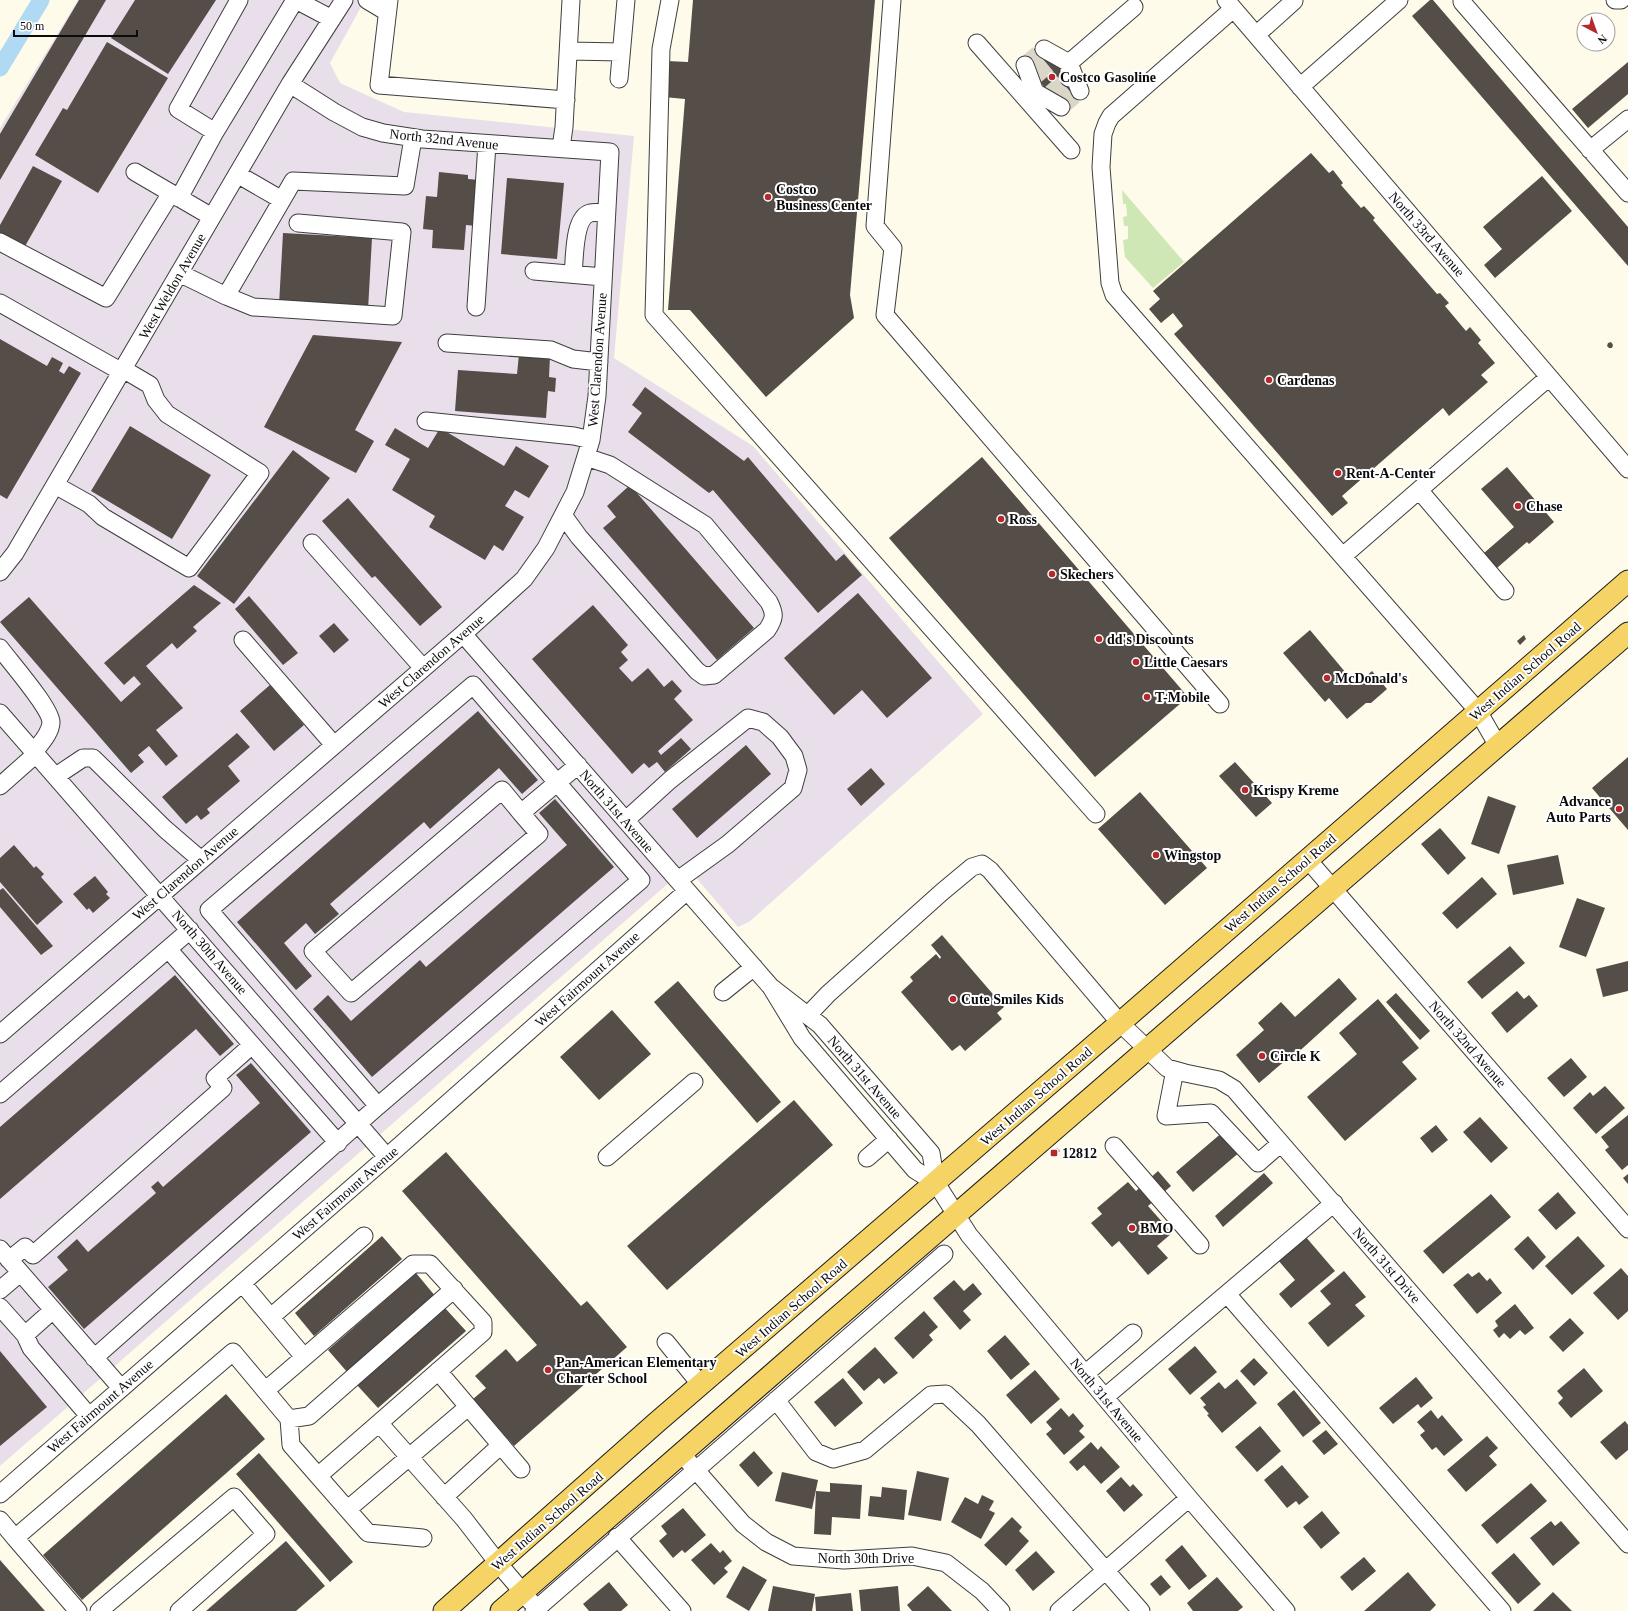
<svg xmlns="http://www.w3.org/2000/svg" width="1628" height="1611" viewBox="0 0 1628 1611" font-family="Georgia,serif">
	<rect width="100%" height="100%" fill="#fffbea"/>
	<path fill="#e9dfea" d="M78,0H365L330,63L340,83L404,112L634,136L614,358L753,446L983,714L749,922L738,927L687,867L0,1466V128Z"/>
	<path fill="#cfe7b5" d="M1122,190L1184,262L1153,288L1125,257L1123,240L1128,239V226H1124L1123,217L1127,216L1126,204H1123Z"/>
	<g fill="none" stroke-linecap="round" stroke-linejoin="round">
		<path stroke="#b0daf4" stroke-width="17" d="M0,68L41,0"/>
	</g>
	<path fill="#544d48" d="M79,0H106L0,180V134Z
		M135,0H216L168,74L111,38Z
		M693,0H875L850,295L854,318L766,397L690,310H668L685,99L664,97L667,61L688,62Z
		M1430,0H1433L1628,227V266L1412,16Z
		M107,42L168,78L98,193L35,155L63,108L67,110Z
		M1040,44L1083,95L1065,111L1021,60Z
		M1628,62V94L1588,128L1572,109Z
		M1311,153L1329,173L1333,170L1343,183L1341,185L1361,208L1364,206L1375,218L1373,220L1437,294L1440,293L1449,303L1445,306L1466,331L1470,327L1481,340L1478,343L1495,363L1481,375L1488,382L1449,416L1443,408L1342,496L1348,503L1332,516L1174,334L1183,326L1173,313L1161,323L1149,309L1160,299L1153,291Z
		M33,166L62,181L24,248L0,235V225Z
		M439,172L468,175V179L480,180L476,226L466,225L464,250L432,248L433,230L423,229L426,196L437,197Z
		M1542,176L1572,211L1495,278L1484,265L1502,249L1483,227Z
		M507,178L564,183L557,259L501,254Z
		M283,233L372,238L368,310L279,305Z
		M313,335L402,342L355,430L374,441L356,473L264,427Z
		M0,339L47,366L52,357L63,363L59,371L64,374L69,366L81,373L7,499L0,495Z
		M1611,342L1613,345L1612,348H1609L1607,346L1608,343Z
		M519,354L550,356L549,377L556,378L555,392L548,391L546,418L455,411L458,370L517,374Z
		M645,387L744,461L748,457L836,561L844,554L862,575L818,613L713,490L709,493L628,432L642,413L632,405Z
		M130,426L211,475L172,539L91,491Z
		M395,428L428,448L440,428L504,466L516,446L549,466L529,498L515,490L505,506L524,517L503,551L494,545L485,560L429,527L435,516L392,490L410,459L385,445Z
		M293,450L330,478L234,604L197,576Z
		M982,457L1188,697L1095,777L889,538Z
		M1507,467L1554,522L1529,544L1527,542L1497,568L1484,553L1514,527L1481,489Z
		M630,485L754,628L717,660L603,528L616,517L607,506Z
		M348,498L442,607L420,626L375,576L372,578L322,521Z
		M194,585L221,603L193,627L197,631L177,649L172,643L146,666L183,708L156,730L178,756L166,766L149,746L138,755L144,762L131,773L0,622L29,597L121,702L141,684L134,676L124,685L104,663Z
		M858,593L932,678L887,718L862,690L834,715L784,658Z
		M249,596L298,653L283,665L235,609Z
		M593,605L628,645L621,652L628,660L619,668L632,682L648,668L664,687L672,680L682,691L674,699L693,720L658,751L661,755L681,738L691,749L665,772L657,762L649,768L644,763L632,774L532,659Z
		M334,623L349,640L334,653L319,636Z
		M1310,630L1356,685L1372,671L1387,689L1371,703H1366L1347,719L1329,698L1325,702L1283,653Z
		M1524,635L1526,639L1520,645L1517,641Z
		M270,685L304,725L274,751L240,711Z
		M478,711L538,780L522,794L499,768L430,829L424,822L330,904L339,914L315,934L306,923L284,943L312,976L296,990L237,922Z
		M237,733L250,747L228,766L240,781L207,809L210,813L201,820L197,815L186,824L162,797Z
		M746,745L771,774L697,838L672,809Z
		M1628,757V830L1592,788Z
		M1235,762L1272,803L1256,817L1219,776Z
		M871,768L885,784L861,806L847,789Z
		M1140,792L1207,868L1165,905L1098,829Z
		M1488,796L1516,806L1499,854L1471,844Z
		M555,799L614,867L372,1077L313,1009L328,995L351,1021L420,960L426,967L567,845L539,813Z
		M1440,828L1466,858L1448,875L1421,844Z
		M14,845L34,868L36,866L44,874L41,877L63,902L37,925L0,882V858Z
		M1558,855L1564,884L1513,895L1507,865Z
		M95,876L108,892L106,894L110,898L93,913L89,908L87,910L73,894Z
		M1482,877L1497,894L1457,929L1442,913Z
		M3,888L53,946L41,955L0,907V890Z
		M1577,898L1605,908L1586,957L1559,947Z
		M942,935L1004,1007L997,1013L1002,1019L965,1051L960,1045L952,1051L901,992L913,981L910,977L936,954L940,959L941,957L931,945Z
		M1510,946L1525,963L1482,999L1467,982Z
		M1628,961V991L1603,997L1596,969Z
		M175,975L234,1044L220,1056L196,1029L0,1199V1127Z
		M1339,978L1357,999L1294,1056L1293,1054L1259,1083L1236,1055L1264,1030L1258,1023L1281,1002L1295,1017Z
		M678,981L781,1102L757,1123L654,1002Z
		M1517,991L1524,999L1529,995L1538,1006L1507,1033L1491,1013Z
		M1396,993L1430,1031L1420,1040L1386,1002Z
		M1378,999L1419,1048L1402,1062L1417,1079L1345,1141L1307,1097L1357,1054L1339,1033Z
		M612,1010L651,1054L599,1100L560,1057Z
		M1571,1058L1587,1077L1564,1097L1547,1078Z
		M251,1063L311,1132L84,1329L48,1287L68,1270L57,1257L77,1239L88,1252L156,1193L151,1187L158,1181L163,1187L260,1103L236,1075Z
		M1605,1086L1625,1108L1596,1134L1573,1108L1590,1092L1593,1096Z
		M794,1100L833,1145L667,1290L627,1246Z
		M1628,1115V1165L1622,1170L1605,1150L1609,1147L1601,1137Z
		M1480,1117L1508,1148L1491,1163L1463,1132Z
		M1436,1125L1448,1140L1432,1153L1420,1138Z
		M1224,1131L1241,1151L1193,1192L1176,1172Z
		M1057,1148L1060,1151L1052,1157L1050,1154Z
		M446,1152L581,1306L587,1301L627,1347L514,1446L473,1399L486,1388L475,1376L506,1349L517,1362L537,1345L402,1191Z
		M1158,1171L1171,1186L1148,1206L1172,1233L1157,1246L1168,1258L1148,1275L1119,1241L1112,1247L1091,1223L1102,1214L1097,1208L1128,1182L1136,1191Z
		M1264,1173L1273,1183L1223,1227L1215,1216Z
		M1628,1174V1184L1623,1178Z
		M1558,1192L1576,1213L1556,1230L1538,1210Z
		M1491,1194L1511,1217L1443,1274L1423,1251Z
		M382,1236L402,1259L314,1336L295,1313Z
		M1305,1236L1335,1271L1291,1308L1279,1294L1295,1280L1278,1260Z
		M1528,1236L1546,1257L1533,1270L1514,1249Z
		M1578,1236L1605,1266L1572,1295L1545,1266Z
		M1621,1268L1628,1276V1311L1618,1320L1593,1293Z
		M1344,1271L1366,1297L1355,1305L1365,1316L1328,1347L1308,1323L1331,1304L1320,1291Z
		M1479,1272L1487,1281L1490,1278L1502,1293L1477,1314L1453,1285L1468,1273L1472,1277Z
		M416,1273L436,1297L348,1373L328,1350Z
		M954,1280L964,1291L973,1283L982,1294L963,1311L971,1320L960,1330L933,1298Z
		M1515,1304L1534,1328L1525,1335L1520,1330L1510,1339L1504,1333L1499,1338L1493,1330L1498,1326L1495,1321Z
		M445,1308L466,1331L378,1408L357,1385Z
		M924,1311L938,1327L929,1335L933,1340L913,1359L894,1338Z
		M1570,1318L1584,1333L1563,1352L1549,1337Z
		M1005,1335L1030,1364L1011,1380L987,1351Z
		M1195,1346L1217,1372L1190,1395L1168,1369Z
		M875,1347L898,1373L884,1384L879,1378L864,1391L847,1372Z
		M0,1351L47,1407L0,1446Z
		M1254,1358L1268,1373L1254,1386L1240,1371Z
		M1584,1368L1603,1391L1571,1418L1558,1403L1563,1398L1557,1391Z
		M1035,1370L1060,1399L1031,1424L1006,1395Z
		M1416,1377L1433,1398L1421,1408L1418,1404L1393,1424L1379,1408Z
		M843,1378L863,1403L835,1427L814,1402Z
		M1237,1379L1257,1403L1222,1433L1207,1415L1209,1414L1203,1407L1206,1405L1200,1398L1219,1382L1225,1389Z
		M1294,1390L1321,1423L1303,1437L1277,1404Z
		M226,1394L265,1439L82,1600L43,1555Z
		M1061,1408L1069,1417L1073,1413L1084,1426L1079,1431L1085,1437L1064,1455L1046,1434L1052,1429L1046,1422Z
		M1431,1410L1438,1419L1442,1415L1463,1440L1444,1456L1436,1447L1432,1450L1420,1435L1425,1431L1417,1422Z
		M1625,1421L1628,1425V1450L1616,1460L1600,1442Z
		M1260,1426L1281,1451L1257,1472L1235,1447Z
		M1326,1430L1338,1444L1324,1455L1312,1441Z
		M1487,1436L1498,1448L1489,1456L1497,1465L1466,1492L1447,1470Z
		M1091,1442L1098,1450L1101,1446L1120,1467L1101,1484L1084,1465L1077,1471L1069,1462Z
		M754,1451L773,1473L758,1487L739,1465Z
		M259,1453L353,1562L330,1582L236,1474Z
		M1282,1465L1309,1497L1299,1505L1296,1501L1287,1508L1264,1480Z
		M917,1471L949,1478L941,1521L908,1515Z
		M782,1472L818,1480L812,1509L775,1501Z
		M1121,1477L1130,1487L1133,1484L1143,1495L1124,1512L1106,1491Z
		M830,1483L862,1485L860,1519L832,1517L831,1535L814,1534L816,1491L830,1492Z
		M1531,1483L1547,1501L1497,1544L1481,1525Z
		M882,1487L907,1490L904,1520L868,1516L870,1496L881,1497Z
		M982,1495L994,1501L989,1510L995,1513L981,1539L951,1522L965,1497L978,1504Z
		M683,1508L706,1535L685,1553L682,1550L673,1558L659,1541L667,1534L661,1526Z
		M1322,1511L1340,1533L1321,1549L1303,1527Z
		M1012,1517L1022,1527L1019,1531L1029,1541L1006,1566L984,1545Z
		M1551,1521L1555,1526L1561,1521L1580,1543L1553,1566L1530,1538Z
		M286,1541L325,1586L296,1611H206Z
		M711,1543L720,1553L723,1550L732,1561L724,1568L728,1572L714,1585L691,1560Z
		M1182,1545L1207,1576L1189,1590L1165,1560Z
		M1036,1551L1055,1572L1033,1591L1015,1570Z
		M1514,1553L1541,1584L1518,1604L1491,1573Z
		M1364,1557L1376,1571L1352,1591L1340,1577Z
		M0,1560L45,1611H0Z
		M743,1566L767,1580L749,1611L726,1597Z
		M1408,1572L1436,1605L1430,1611H1364Z
		M1161,1575L1171,1587L1160,1596L1150,1584Z
		M1217,1577L1243,1607L1238,1611H1193L1187,1603Z
		M609,1582L628,1605L621,1611H589L583,1604Z
		M773,1586L815,1594L812,1611H768Z
		M898,1586L900,1611H861L859,1590Z
		M928,1586L952,1611H912L907,1605Z
		M1553,1592L1572,1611H1533Z
		M851,1593L853,1611H816L815,1597Z"/>
	<g fill="none" stroke-linecap="round" stroke-linejoin="round">
		<path stroke="#dad7c9" stroke-width="17" stroke-dasharray="17 8" stroke-linecap="butt" d="M1025,65L1044,49
			M1035,76L1054,60
			M1050,94L1069,78
			M1061,107L1080,91"/>
		<defs>
			<path id="minor" d="M296,0L332,19
				M367,0L387,12
				M389,0L379,85L566,100
				M670,0L661,49L654,315L1096,814
				M892,0L875,226L893,248L885,315L1220,704
				M1226,0L1628,469
				M1462,0V2L1628,193
				M1615,0H1621
				M1233,9L1111,116L1107,123L1103,134L1101,167L1110,283L1114,295L1478,711L1498,746
				M1256,35L1294,1L1293,0
				M977,43L1071,150
				M1044,49L1069,63L1080,91
				M569,51L621,52
				M1025,65L1035,92L1061,107
				M1069,78V63L1134,7
				M619,79L626,0
				M1300,87L1399,0
				M215,132L178,109L239,0
				M561,148L564,127L571,0
				M1590,150L1628,119
				M135,172L212,217
				M179,198L215,132L295,0
				M282,200L293,181L405,186L413,138
				M0,242L106,298L171,193
				M534,271L603,277
				M179,273L226,296L282,200L237,174
				M573,274C575,259 573,218 590,213C595,212 602,213 606,213
				M226,296L253,307L393,316L402,232L298,223
				M0,303L122,372
				M476,307L487,144
				M447,343L551,350L573,359L599,362
				M426,421L574,436L591,440
				M55,485L89,504L103,517L189,568L260,473L167,414L156,400L150,385L123,369
				M1419,490L1505,591
				M563,515L579,537L697,671L704,676L714,675L767,630C775,618 775,614 769,602L705,525L610,465L586,457
				M312,543L423,668
				M1343,556L1549,377
				M0,572L15,553L290,84L344,0
				M463,634L771,987L802,1038L915,1170L936,1183
				M243,640L334,745
				M0,648C11,663 50,707 51,722C51,733 40,744 34,752
				M473,685L641,880L378,1106L209,910Z
				M0,713L387,1157
				M56,776L83,758H93L165,829L201,860
				M0,786L36,754
				M521,813L502,790L313,951L351,993L539,834L521,813L578,765
				M626,820L670,780L748,718L763,722L780,737L794,756L798,770L793,788L728,844L678,880
				M1308,860L1628,1229
				M168,949L338,1143
				M771,987L820,1025L931,1153L936,1183L969,1235L1189,1498L1286,1611
				M723,992L754,967
				M808,1015L828,994L942,892L972,867L982,864L990,870L1120,1023L1167,1068L1185,1073L1219,1080L1234,1089L1628,1544
				M0,1034L463,634L524,579L546,548L575,492L591,440L597,396L610,152L422,139L383,133L362,127L334,112L290,84
				M1175,1070L1166,1116L1211,1113L1258,1163L1281,1143
				M0,1094L190,930
				M1114,1146L1200,1245
				M607,1157L694,1082
				M867,1158L889,1139
				M0,1249L121,1388
				M9,1260L25,1247L33,1255L223,1088L215,1078L252,1045
				M242,1283L304,1357
				M0,1290L20,1273
				M1227,1294L1502,1611
				M0,1307L25,1335
				M53,1310L25,1335L31,1348L89,1416
				M271,1317L364,1236
				M666,1342L701,1385
				M94,1358L378,1106
				M438,1371L521,1469
				M1085,1374L1133,1333
				M266,1390L413,1264H430L483,1322V1332L379,1423
				M1105,1397L1334,1203
				M776,1400L816,1452L833,1459L865,1450L931,1395L946,1394L978,1424L1141,1611
				M289,1419L309,1416L454,1289
				M688,1461L743,1524L766,1542L793,1556L844,1560L912,1556L946,1563L982,1591L1001,1611
				M318,1476L379,1423L464,1519L498,1563L531,1602
				M0,1494L387,1157L687,891
				M444,1497L501,1445
				M348,1509L468,1407
				M0,1520L15,1538
				M617,1537L682,1611
				M78,1611L15,1538L233,1352L289,1419L291,1445L368,1533L423,1538
				M99,1611L234,1497L266,1534L179,1611
				M534,1611L944,1254
				M1059,1611L1189,1498"/>
			<path id="major" d="M444,1611L656,1423L1120,1023L1628,581
				M501,1611L824,1329L1628,633"/>
		</defs>
		<use href="#minor" stroke="#3e3e3e" stroke-width="19"/>
		<use href="#major" stroke="#1c1c1c" stroke-width="23"/>
		<use href="#minor" stroke="#fff" stroke-width="17"/>
		<use href="#major" stroke="#f5d364" stroke-width="21"/>
	</g>
	<g fill="#b7282d" stroke="#fff" stroke-width="1.5">
		<circle cx="1052" cy="77" r="4"/>
		<circle cx="768" cy="197" r="4"/>
		<circle cx="1269" cy="380" r="4"/>
		<circle cx="1338" cy="473" r="4"/>
		<circle cx="1518" cy="506" r="4"/>
		<circle cx="1001" cy="519" r="4"/>
		<circle cx="1052" cy="574" r="4"/>
		<circle cx="1099" cy="639" r="4"/>
		<circle cx="1136" cy="662" r="4"/>
		<circle cx="1327" cy="678" r="4"/>
		<circle cx="1147" cy="697" r="4"/>
		<circle cx="1245" cy="790" r="4"/>
		<circle cx="1619" cy="809" r="4"/>
		<circle cx="1156" cy="855" r="4"/>
		<circle cx="953" cy="999" r="4"/>
		<circle cx="1262" cy="1056" r="4"/>
		<rect x="1050" y="1149" width="8" height="8" rx="2"/>
		<circle cx="1132" cy="1228" r="4"/>
		<circle cx="548" cy="1370" r="4"/>
	</g>
	<g text-anchor="middle" stroke-width="4" stroke-linejoin="round" paint-order="stroke">
		<g font-size="14" font-weight="bold" fill="#0b0b0b" stroke="#fff" text-anchor="start">
			<text x="1060" y="82">Costco Gasoline</text>
			<text x="776" y="194">Costco<tspan x="776" dy="16">Business Center</tspan></text>
			<text x="1277" y="385">Cardenas</text>
			<text x="1346" y="478">Rent-A-Center</text>
			<text x="1526" y="511">Chase</text>
			<text x="1009" y="524">Ross</text>
			<text x="1060" y="579">Skechers</text>
			<text x="1107" y="644">dd's Discounts</text>
			<text x="1144" y="667">Little Caesars</text>
			<text x="1335" y="683">McDonald's</text>
			<text x="1155" y="702">T-Mobile</text>
			<text x="1253" y="795">Krispy Kreme</text>
			<text x="1611" y="806" text-anchor="end">Advance<tspan x="1611" dy="16">Auto Parts</tspan></text>
			<text x="1164" y="860">Wingstop</text>
			<text x="961" y="1004">Cute Smiles Kids</text>
			<text x="1270" y="1061">Circle K</text>
			<text x="1062" y="1158">12812</text>
			<text x="1140" y="1233">BMO</text>
			<text x="556" y="1367">Pan-American Elementary<tspan x="556" dy="16">Charter School</tspan></text>
		</g>
		<g font-size="14" fill="#0b0b0b" stroke="#fff">
			<text transform="translate(444 139) rotate(6)" y="5">North 32nd Avenue</text>
			<text transform="translate(1427 234) rotate(49)" y="5">North 33rd Avenue</text>
			<text transform="translate(172 286) rotate(-60)" y="5">West Weldon Avenue</text>
			<text transform="translate(597 360) rotate(-86)" y="5">West Clarendon Avenue</text>
			<text transform="translate(431 661) rotate(-41)" y="5">West Clarendon Avenue</text>
			<text transform="translate(1525 671) rotate(-41)" y="5">West Indian School Road</text>
			<text transform="translate(617 811) rotate(49)" y="5">North 31st Avenue</text>
			<text transform="translate(185 873) rotate(-41)" y="5">West Clarendon Avenue</text>
			<text transform="translate(1280 883) rotate(-41)" y="5">West Indian School Road</text>
			<text transform="translate(210 952) rotate(49)" y="5">North 30th Avenue</text>
			<text transform="translate(587 979) rotate(-42)" y="5">West Fairmount Avenue</text>
			<text transform="translate(1468 1044) rotate(49)" y="5">North 32nd Avenue</text>
			<text transform="translate(865 1077) rotate(49)" y="5">North 31st Avenue</text>
			<text transform="translate(1036 1096) rotate(-41)" y="5">West Indian School Road</text>
			<text transform="translate(345 1193) rotate(-41)" y="5">West Fairmount Avenue</text>
			<text transform="translate(1387 1265) rotate(49)" y="5">North 31st Drive</text>
			<text transform="translate(791 1308) rotate(-41)" y="5">West Indian School Road</text>
			<text transform="translate(1107 1400) rotate(50)" y="5">North 31st Avenue</text>
			<text transform="translate(100 1406) rotate(-41)" y="5">West Fairmount Avenue</text>
			<text transform="translate(547 1521) rotate(-41)" y="5">West Indian School Road</text>
			<text x="866" y="1563">North 30th Drive</text>
		</g>
	</g>
	<g transform="translate(1596 32) rotate(139)"><circle r="19" fill="#ffffff" stroke="#9d9d9d"/>
	<path d="M0-3L7 15L0 10L-7 15Z" fill="#b7282d"/>
	<text y="-6" font-size="11" font-weight="bold" text-anchor="middle" fill="#0b0b0b">N</text>
	</g>
	<path d="M14 30v6h123v-6" fill="none" stroke="#0b0b0b" stroke-width="2"/>
	<text x="20" y="30" font-size="12" fill="#0b0b0b" stroke="#ffffff" stroke-width="3" paint-order="stroke">50 m</text>
</svg>
